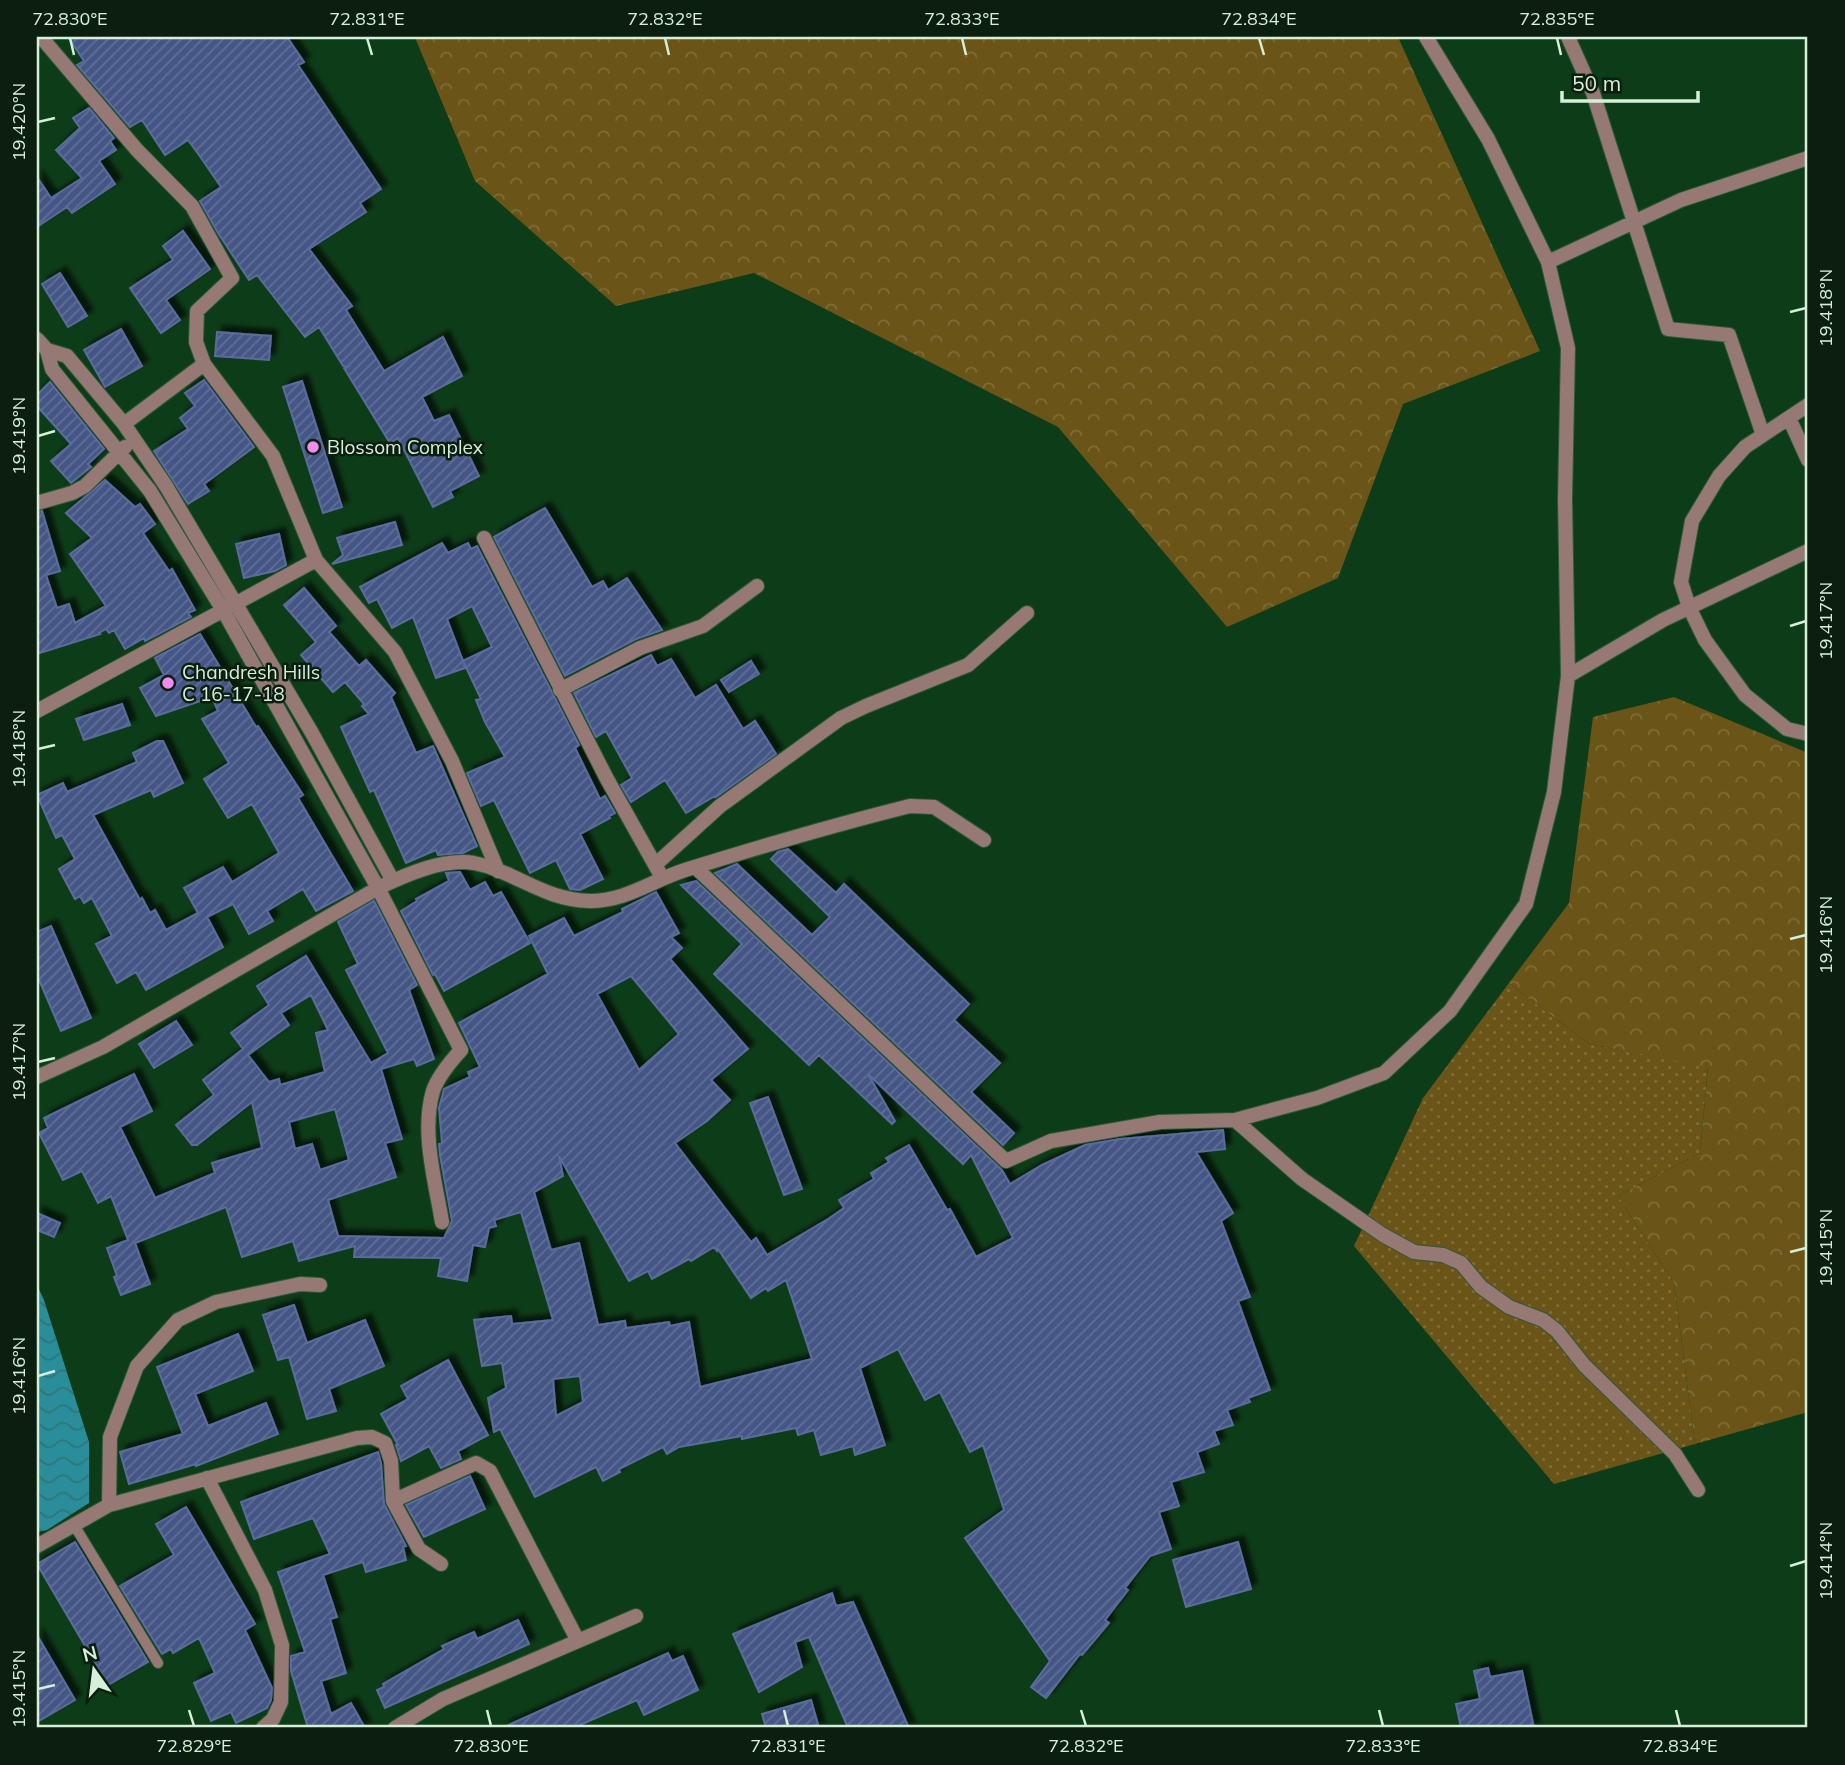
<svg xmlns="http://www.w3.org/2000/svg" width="1845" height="1765" viewBox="0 0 1845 1765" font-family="Mulish,sans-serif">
	<defs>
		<pattern id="grass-dots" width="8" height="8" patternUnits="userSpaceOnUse" patternTransform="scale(1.75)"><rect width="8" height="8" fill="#6a5417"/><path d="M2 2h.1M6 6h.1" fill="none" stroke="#7f6d38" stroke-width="1.8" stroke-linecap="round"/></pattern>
		<pattern id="forest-crowns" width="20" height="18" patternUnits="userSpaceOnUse" patternTransform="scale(1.75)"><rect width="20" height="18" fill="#6a5417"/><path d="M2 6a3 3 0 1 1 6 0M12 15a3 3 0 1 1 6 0" fill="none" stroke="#7f6d38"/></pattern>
		<pattern id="water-waves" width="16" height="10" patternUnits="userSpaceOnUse" patternTransform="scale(1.75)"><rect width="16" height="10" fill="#298d9a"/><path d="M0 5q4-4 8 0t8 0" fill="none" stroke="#31757b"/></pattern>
		<pattern id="building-hatch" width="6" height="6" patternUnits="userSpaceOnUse" patternTransform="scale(1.75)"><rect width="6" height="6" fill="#455786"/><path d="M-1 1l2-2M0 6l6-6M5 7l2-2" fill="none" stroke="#5f6f96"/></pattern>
		<filter id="shadow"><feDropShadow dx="6" dy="-6" stdDeviation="2" flood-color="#0009"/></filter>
	</defs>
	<rect width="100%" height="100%" fill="#0d3c18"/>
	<path fill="url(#grass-dots)" d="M1509,983L1589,1044L1708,1066L1700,1153L1618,1196L1674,1283L1695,1444L1554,1484L1354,1246L1423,1098Z"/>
	<path fill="url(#forest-crowns)" d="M416,37H1398L1540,351L1403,404L1338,578L1227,627L1058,427L754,273L616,306L475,181L416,40Z
		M1674,697L1808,753V1412L1695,1444L1674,1283L1618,1196L1700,1153L1708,1067L1589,1044L1509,983L1569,903L1593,717Z"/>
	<path fill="url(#water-waves)" d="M37,1285L44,1300L89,1442V1503L47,1530L37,1532Z"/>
	<path fill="url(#building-hatch)" stroke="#5a6c9d" stroke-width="2" fill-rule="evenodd" filter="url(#shadow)" d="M68,37H287L304,62L298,65L381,189L360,203L366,212L309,249L352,306L346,310L384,371L443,337L462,376L422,397L434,421L449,415L479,476L450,491L453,497L433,507L398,438L390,443L344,368L347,367L343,366L319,327L305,337L257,275L249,280L218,233L200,201L221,187L199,155L188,140L165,155L142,120L130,127L77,65L84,61Z
		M89,108L114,138L110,141L116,150L99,161L115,184L72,213L67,207L37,227V177L51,198L82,178L56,150L80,128L73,118Z
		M183,231L210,269L166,300L180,320L161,333L130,288L173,260L163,246Z
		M60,273L87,316L68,327L42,284Z
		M121,329L142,366L105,387L84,350Z
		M217,332L271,336L269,360L215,356Z
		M204,380L254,447L204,484L209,491L188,504L154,451L188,429L180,418L195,406L185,393Z
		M302,381L342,507L323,513L283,387Z
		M50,382L104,449L88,464L91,467L71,483L51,461L71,444L37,406V395Z
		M105,480L135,507L140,504L155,524L143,533L169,571L172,569L195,610L188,613L191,617L145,641L144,638L125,649L114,630L109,633L106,629L99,633L100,634L37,654V512L42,511L60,571L46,575L57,608L69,604L75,623L106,606L70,554L92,538L66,513Z
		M545,508L592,587L603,581L608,590L627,578L662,630L636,639L565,676L494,537Z
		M395,522L402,545L332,564L343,555L337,538Z
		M279,534L286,565L275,571L244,578L236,544Z
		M442,543L448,553L468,543L471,549L477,546L579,745L575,748L600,799L605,796L615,813L609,816L610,818L580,834L603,879L580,890L570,889L556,860L530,873L494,800L481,806L467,773L505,757L485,722L476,700L481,699L463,661L465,668L436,678L413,617L392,628L377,599L369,603L360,587ZM472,606L492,647L463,661L447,619Z
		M304,588L336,626L329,632L359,666L366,660L395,693L391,697L416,753L433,746L477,846L463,853L438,855L436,850L406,863L374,790L370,792L341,727L369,714L362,706L364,704L345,682L333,692L301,655L316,642L284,605Z
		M200,634L256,727L258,726L303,795L298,798L353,891L316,911L303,889L267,911L273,921L249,934L233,904L207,917L223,947L146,990L136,972L117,983L96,944L112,936L92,898L84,903L80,896L75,899L59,869L75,859L62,835L56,838L37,795L63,783L67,792L137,762L133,753L157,741H163L183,783L154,797L151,790L93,815L140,900L142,898L150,913L155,910L166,930L198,913L184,888L223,867L232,882L279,853L252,804L228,818L204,779L229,763L202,719L218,711L212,697L156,716L140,688L164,675L155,658Z
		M651,655L657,666L671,659L695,698L716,685L743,729L755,721L776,754L716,797L715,796L686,813L665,780L631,802L621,785L632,778L606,731L596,737L574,693Z
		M751,661L759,674L729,692L721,680Z
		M122,704L130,725L84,740L76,719Z
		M788,849L836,893L844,884L969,1004L954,1020L1000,1063L971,1092L1014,1133L1003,1145L715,873L737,864L812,935L830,917L771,859L778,852Z
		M460,872L470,890L485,882L493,896L501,892L530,943L444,991L435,974L433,975L401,911L417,901L416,899L449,881L446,873Z
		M696,881L1002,1170L1010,1184L1042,1165L1085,1145L1120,1139L1223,1130L1225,1149L1196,1152L1233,1213L1221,1221L1250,1297L1238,1301L1270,1390L1248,1398L1250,1402L1227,1410L1233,1425L1214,1431L1219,1444L1197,1452L1204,1472L1171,1482L1179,1506L1159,1512L1171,1549L1150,1556L1125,1588L1128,1590L1105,1620L1109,1623L1082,1655L1080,1654L1046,1698L1031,1687L1050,1661L965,1538L1004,1510L983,1445L970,1452L940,1392L925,1400L898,1349L860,1368L885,1445L855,1455L853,1446L821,1455L814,1430L798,1435L796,1428L742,1439V1436L679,1447L667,1454L663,1447L619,1469L620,1472L603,1481L596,1467L535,1497L500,1429L494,1432L488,1398L506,1388L502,1363L482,1366L474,1320L511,1316L512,1324L553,1320L521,1212L494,1220L496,1226L489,1228L485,1247L473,1245L467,1281L438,1276L441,1258L354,1257L355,1246L299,1261L293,1241L242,1257L226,1207L135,1243L150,1284L121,1295L114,1277L117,1276L107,1248L128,1240L111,1196L98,1203L82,1171L63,1180L39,1133L48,1128L44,1118L134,1074L152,1111L120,1127L155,1198L215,1173L212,1163L262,1148L252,1102L197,1145H192L176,1125L214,1095L203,1080L243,1049L231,1033L269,1005L257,986L306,956L371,1063L388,1053L346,970L358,964L338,922L374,901L417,985L409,990L434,1059L417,1066L414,1059L381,1069L402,1139L385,1143L396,1177L328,1200L338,1236L444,1238L452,1221L440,1155L439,1144L442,1143L439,1108L444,1089L470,1077L468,1072L480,1067L459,1023L548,974L529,936L564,918L574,936L623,912L622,909L656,892L679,933L671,937L682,948L670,959L748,1049L711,1080L730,1100L707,1121L675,1143L751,1242L756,1238L767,1255L828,1219L844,1208L839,1200L874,1179L871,1173L889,1162L886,1158L909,1145L947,1210L950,1209L976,1257L1013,1238L971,1155L963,1164L868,1074L895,1121L892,1124L819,1055L809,1065L714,974L742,944L681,885ZM631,976L679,1034L639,1070L597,994ZM311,995L328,1030L316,1033L325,1072L280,1085L279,1079L269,1082L248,1055L289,1025L281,1013ZM335,1109L349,1160L320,1170L312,1144L295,1149L289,1122ZM559,1156L629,1281L648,1271L652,1279L689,1259L691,1261L714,1247L717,1251L718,1249L751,1298L766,1288L768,1291L786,1280L812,1359L700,1387L689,1322L670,1326L669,1322L626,1328L625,1321L598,1325L579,1243L551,1250L534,1192L563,1176ZM580,1376L583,1402L556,1416L553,1379Z
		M51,926L91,1018L61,1031L37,975V932Z
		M176,1021L192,1045L154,1068L139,1044Z
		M768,1097L802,1189L784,1195L750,1103Z
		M37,1213L60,1223L54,1237L37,1230Z
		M294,1305L307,1343L365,1320L384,1366L329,1389L336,1411L307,1419L289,1357L278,1360L263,1315Z
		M238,1334L253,1371L195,1394L208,1426L266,1403L278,1434L196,1466V1464L129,1484L120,1452L183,1434L157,1367Z
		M448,1360L488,1435L458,1451L461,1459L441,1468L429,1446L401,1461L396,1445H398L381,1414L408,1399L401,1386Z
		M378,1452L381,1463L384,1504L406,1546L403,1547L406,1560L366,1572L363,1562L323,1575L337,1617L330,1619L346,1673L321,1681L331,1714L351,1703L365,1728H308L291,1671V1656L305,1652L278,1572L330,1554L313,1518L254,1539L241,1502Z
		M470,1476L485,1509L424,1537L406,1505Z
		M186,1507L255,1624L245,1630L272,1688L271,1700L267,1708L236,1723L231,1712L211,1721L194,1683L215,1673L199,1638L173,1653L171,1649L162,1654L120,1586L174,1555L156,1524Z
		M75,1542L148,1662L108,1685L37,1564Z
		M1238,1542L1251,1589L1186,1607L1173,1560Z
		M832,1593L836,1606L853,1602L909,1728H848L809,1637L795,1642L802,1667L759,1692L733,1634Z
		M518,1620L529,1644L385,1708L377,1690L384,1687L383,1684L444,1649L442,1646L474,1632L477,1639Z
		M37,1635L75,1700L37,1722Z
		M668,1653L672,1661L683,1656L698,1690L644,1715L637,1700L573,1728H502Z
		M1488,1668L1490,1677L1522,1671L1534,1728H1461L1456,1704L1480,1699L1474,1671Z
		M811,1700L819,1728H766L762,1714Z"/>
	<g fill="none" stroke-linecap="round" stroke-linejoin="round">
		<defs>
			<path id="service" d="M74,1525L158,1663"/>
			<path id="minor" d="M41,37L137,150L192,206L232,278L197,311L196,342L204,364L273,456L316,560L395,652L452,761L498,871
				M1568,37L1593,93L1668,329L1729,335L1763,435
				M1548,262L1681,200L1808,158
				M37,339L47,350L52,369L150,491L223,610L378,888L461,1050C451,1061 438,1076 433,1091C421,1132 435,1180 442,1222
				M47,350L67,356L124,424L166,486L312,733L393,881
				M1808,405L1745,447L1719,476L1692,521L1681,582L1689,607L1705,640L1745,695L1787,729L1808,734
				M1789,418L1808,460
				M124,424L204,364
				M37,503L72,493L85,486L125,447
				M484,538L607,779L659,872
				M1568,676L1663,620L1808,551
				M560,690L640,648L703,626L757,586
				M37,711L316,560
				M655,865L720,806L841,718L866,706L968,665L1027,613
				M695,867L1006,1161L1051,1141L1160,1122L1235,1120L1317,1098L1384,1073L1450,1011L1526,904L1554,792L1568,676L1565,499L1568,348L1548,262L1488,139L1426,37
				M37,1077L103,1047L378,888C405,875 443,858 474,863C515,871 543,900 590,901C626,901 651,881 685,870C759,847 834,825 910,806L934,807L984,840
				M1235,1120L1302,1179L1383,1235L1414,1252L1443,1255L1461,1263L1481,1287L1509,1307L1543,1320L1557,1331L1584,1365L1675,1454L1698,1490
				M207,1478L265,1590L282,1645L281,1702L273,1719L263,1728
				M393,1501L476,1463L490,1471L578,1641
				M109,1505L357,1438L372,1437L385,1443L391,1461L393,1501L419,1549L441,1564
				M37,1546L109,1505L110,1437L137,1366L178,1320L216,1302L300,1284L320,1285
				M395,1728L443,1699L636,1616"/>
		</defs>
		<use href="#service" stroke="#2d5937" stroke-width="12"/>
		<use href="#minor" stroke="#2d5937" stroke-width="16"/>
		<use href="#service" stroke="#967975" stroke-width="10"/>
		<use href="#minor" stroke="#967975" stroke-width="14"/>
	</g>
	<path fill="none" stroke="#d6efd8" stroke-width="2.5" d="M70,38L74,55M367,38L372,55M665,38L669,55M962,38L966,55M1259,38L1264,55M1557,38L1561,55M38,122L55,118M1790,312L1806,308M38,436L55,431M1790,626L1806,621M38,749L55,745M1790,939L1806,935M38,1062L55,1058M1790,1252L1806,1248M38,1376L55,1371M1790,1566L1806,1561M38,1689L55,1685M189,1710L194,1726M487,1710L491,1726M784,1710L788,1726M1081,1710L1086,1726M1379,1710L1383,1726M1676,1710L1680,1726"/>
	<g fill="#f38af1" stroke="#0b1e0f" stroke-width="2.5">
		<circle cx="313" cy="447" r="7"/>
		<circle cx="168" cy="683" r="7"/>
	</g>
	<g text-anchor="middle" stroke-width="5" stroke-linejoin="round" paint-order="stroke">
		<g font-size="19" fill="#d6efd8" stroke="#0b1e0f" text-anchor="start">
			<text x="327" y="454">Blossom Complex</text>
			<text x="182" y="679">Chandresh Hills<tspan x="182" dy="22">C 16-17-18</tspan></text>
		</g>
	</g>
	<rect width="1845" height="1765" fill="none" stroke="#0b1e0f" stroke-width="77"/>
	<g transform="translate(94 1670) rotate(346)" stroke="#0b1e0f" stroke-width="5" paint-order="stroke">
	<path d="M0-5L12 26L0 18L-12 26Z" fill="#d6efd8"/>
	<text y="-10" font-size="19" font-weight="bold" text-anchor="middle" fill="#d6efd8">N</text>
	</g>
	<path d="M1562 91v10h136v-10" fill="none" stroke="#d6efd8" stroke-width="3.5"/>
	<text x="1572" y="91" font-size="21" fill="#d6efd8" stroke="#0b1e0f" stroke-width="5" paint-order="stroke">50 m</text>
	<rect x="38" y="38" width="1768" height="1688" fill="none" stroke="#d6efd8" stroke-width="2.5"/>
	<g font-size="18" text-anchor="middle" fill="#d6efd8">
		<text x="70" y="25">72.830°E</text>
		<text x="367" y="25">72.831°E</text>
		<text x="665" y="25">72.832°E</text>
		<text x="962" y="25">72.833°E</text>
		<text x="1259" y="25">72.834°E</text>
		<text x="1557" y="25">72.835°E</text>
		<text transform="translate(19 122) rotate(-90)" y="6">19.420°N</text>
		<text transform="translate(1826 308) rotate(-90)" y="6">19.418°N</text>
		<text transform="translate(19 436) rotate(-90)" y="6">19.419°N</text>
		<text transform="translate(1826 621) rotate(-90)" y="6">19.417°N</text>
		<text transform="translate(19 749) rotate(-90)" y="6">19.418°N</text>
		<text transform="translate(1826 935) rotate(-90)" y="6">19.416°N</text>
		<text transform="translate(19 1062) rotate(-90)" y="6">19.417°N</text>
		<text transform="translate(1826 1248) rotate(-90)" y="6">19.415°N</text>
		<text transform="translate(19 1376) rotate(-90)" y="6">19.416°N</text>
		<text transform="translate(1826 1561) rotate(-90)" y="6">19.414°N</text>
		<text transform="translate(19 1689) rotate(-90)" y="6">19.415°N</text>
		<text x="194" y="1752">72.829°E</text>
		<text x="491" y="1752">72.830°E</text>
		<text x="788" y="1752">72.831°E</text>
		<text x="1086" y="1752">72.832°E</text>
		<text x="1383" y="1752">72.833°E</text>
		<text x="1680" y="1752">72.834°E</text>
	</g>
</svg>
